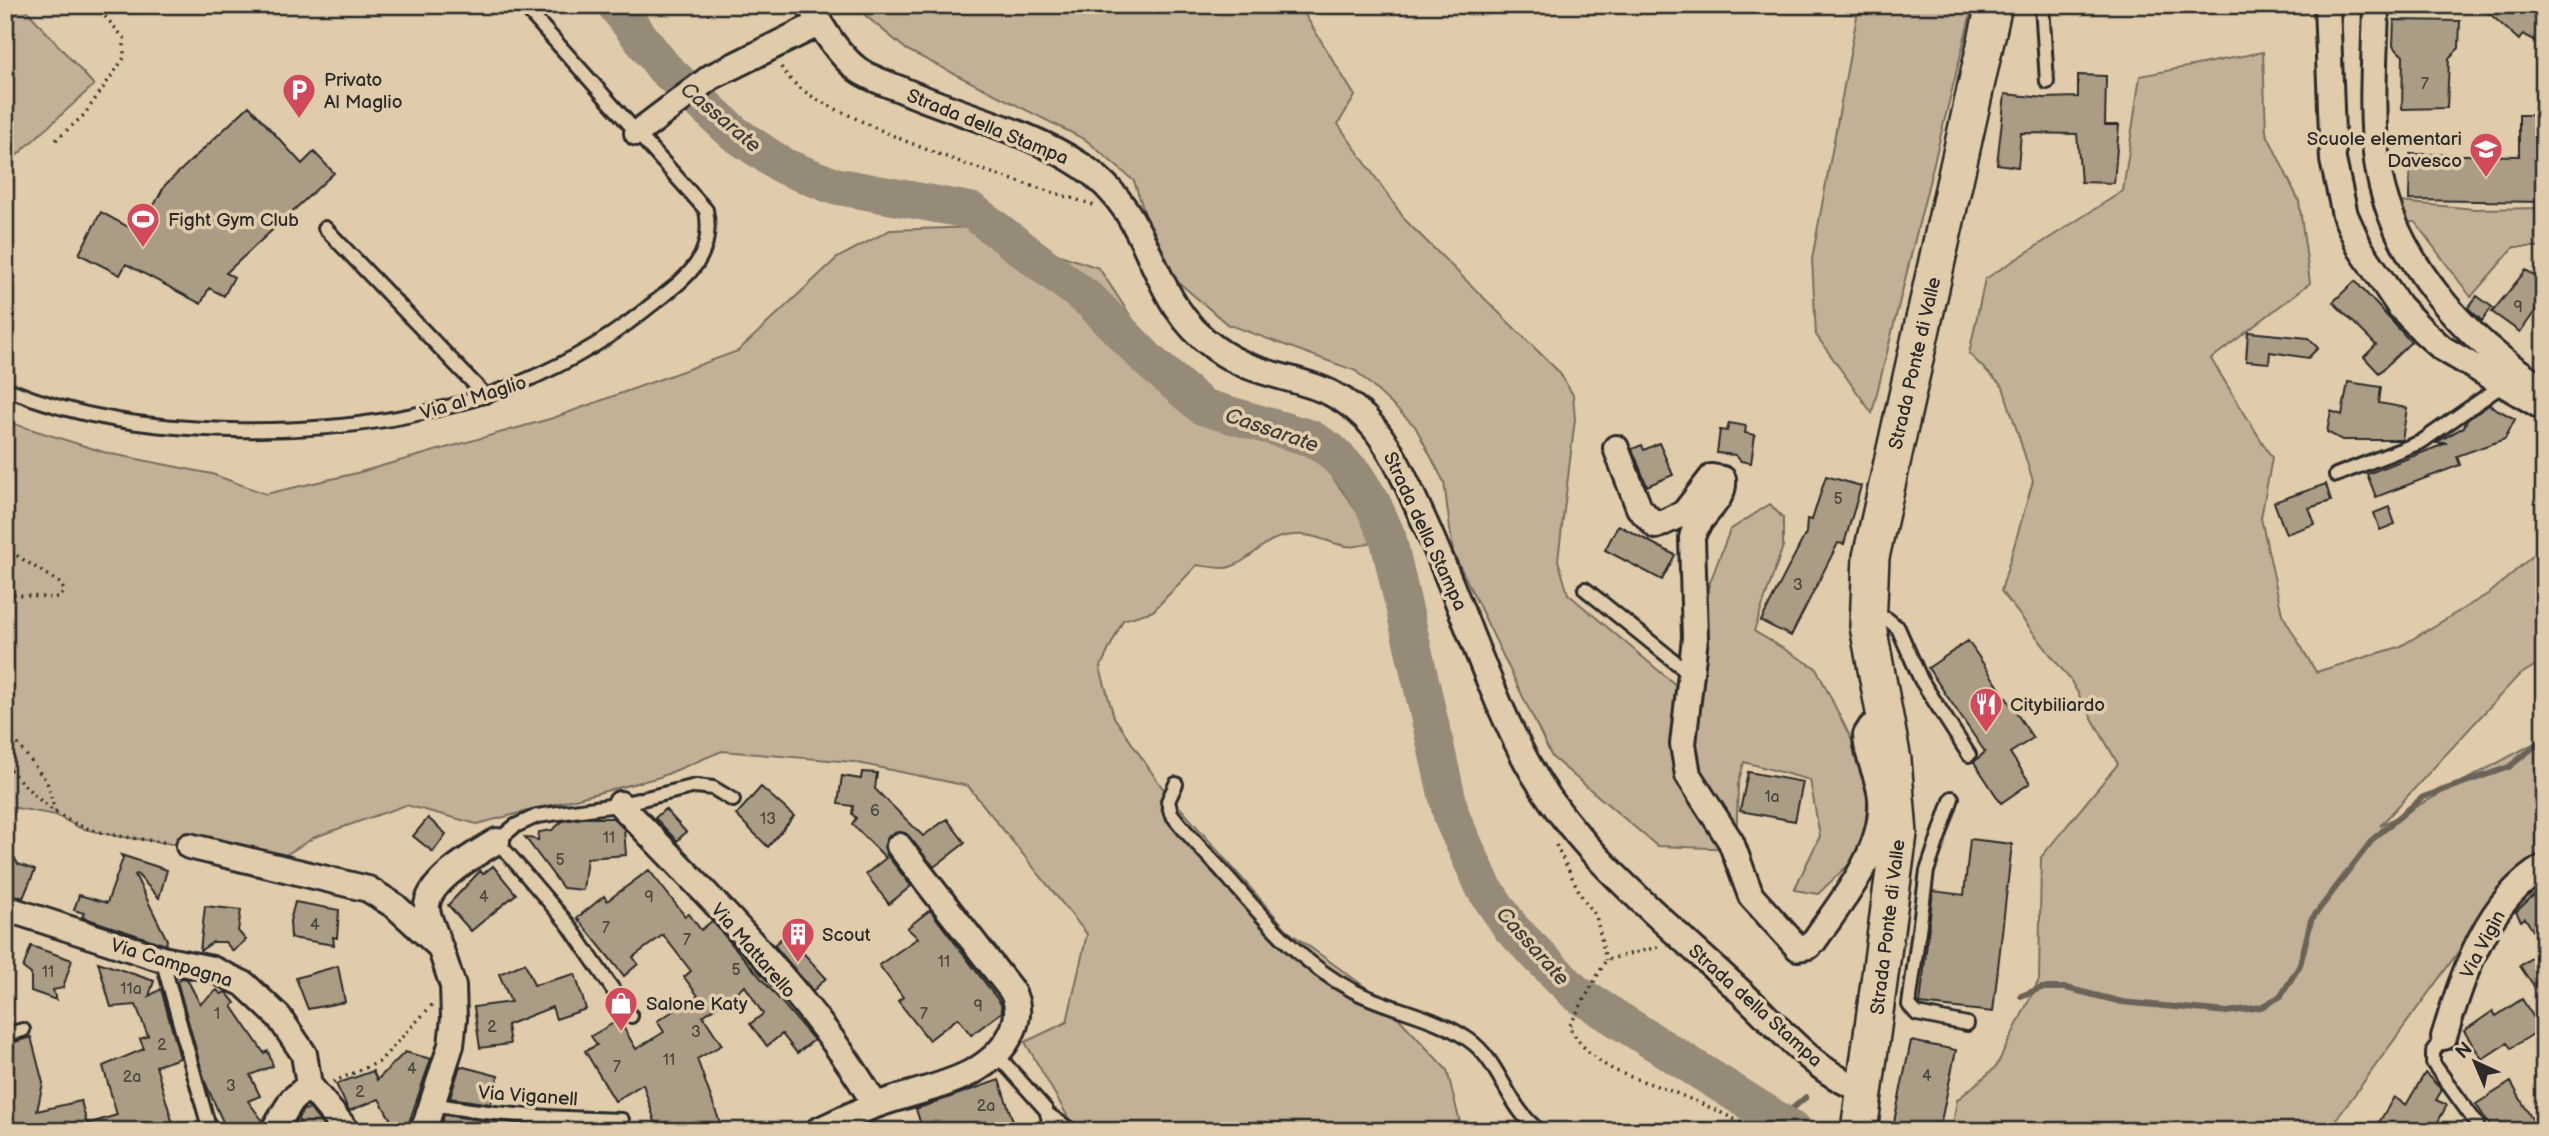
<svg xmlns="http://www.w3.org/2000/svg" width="2549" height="1136" viewBox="0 0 2549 1136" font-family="'Balsamiq Sans',sans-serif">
	<rect width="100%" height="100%" fill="#e0ccab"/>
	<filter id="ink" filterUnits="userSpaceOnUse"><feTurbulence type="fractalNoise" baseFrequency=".0143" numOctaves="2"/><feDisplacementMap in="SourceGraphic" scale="14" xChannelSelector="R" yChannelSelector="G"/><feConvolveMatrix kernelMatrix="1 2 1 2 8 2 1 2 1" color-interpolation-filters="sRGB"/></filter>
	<g filter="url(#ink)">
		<path fill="#c2b196" stroke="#766e60" stroke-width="2" d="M5,5H22L94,85L5,166Z
			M860,5H1299L1355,96L1338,124L1406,221L1559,372L1573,395L1575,419L1558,560L1568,594L1678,687L1699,611L1730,530L1770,504L1783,518V546L1754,631L1816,668L1869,775L1864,850L1818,894L1794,890L1820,836L1810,780L1744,762L1738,785L1736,849L1657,846L1552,757L1453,552L1444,482L1415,426L1356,371L1227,324L1163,269L1134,181L1086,140L907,50L866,16Z
			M1859,5H1973L1872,413L1816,335L1812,259Z
			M2263,52L2266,132L2299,201L2310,283L2211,359L2272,458L2261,518L2282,614L2316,672L2399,647L2491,592L2544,546V660L2518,676L2380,826L2544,738V848L2512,878L2328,1131H1952L1957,1100L1996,1067L2039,980L2041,857L2118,764L2071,681L2001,591L2033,481L2003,387L1969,354L1985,279L2123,191L2140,76Z
			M2399,202L2475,209L2544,208V247H2514L2471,297L2415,222H2407Z
			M976,227L1099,268L1141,332L1196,395L1304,438L1377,539C1343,559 1327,532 1293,535C1262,537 1255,559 1230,567C1222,570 1206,566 1197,565L1153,611L1123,620L1100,668L1114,717L1161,786L1289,932L1379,997L1447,1070L1462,1131H1076L1025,1042L1067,1022L1087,934L968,786L853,762L722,751L660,777L477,824L406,805L315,837L271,864L189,846L116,836L80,828L56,815L5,806V421L107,453L212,474L266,494L353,474L553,418L738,351L837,258L890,230Z"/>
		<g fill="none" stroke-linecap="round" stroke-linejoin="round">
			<path stroke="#6b6459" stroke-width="6" d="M2021,996L2041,988H2066L2122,1002L2227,1012L2261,1007L2281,996L2300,965L2311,920L2373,839L2423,797L2509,767L2544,739
				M1780,1119L1806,1097"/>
			<path stroke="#968a78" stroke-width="37" d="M615,5L664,68L734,133L783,166L831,185L972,211L1092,302L1150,362L1203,407L1310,438L1330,450L1355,475L1372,502L1388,538L1452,818L1484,888L1512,929L1576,993L1795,1131"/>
		</g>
		<path fill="#ab9d85" stroke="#2b2b2b" stroke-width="2" d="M2480,5H2535L2544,12V45L2523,34L2519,40Z
			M2394,20L2460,21L2459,48L2449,58L2447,108L2402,109L2403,56L2393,46Z
			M2078,75L2106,76L2105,125H2119L2114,183L2081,182L2077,134L2021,133L2018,167L1997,164L2005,94L2044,98L2078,97Z
			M249,106L302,164L314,152L334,173L226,273L234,277L224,296L209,288L201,304L126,264L120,275L79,254L101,212L139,233L165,185Z
			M2519,115H2544V202L2409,200L2410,154L2519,156Z
			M2526,270L2544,282V299L2520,332L2492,312Z
			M2355,281L2411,342L2379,373L2364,357L2376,345L2333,302Z
			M2477,296L2492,307L2482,321L2468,308Z
			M2248,332L2308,338L2318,348L2308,358L2270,352L2269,363L2246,361Z
			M2348,382L2381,387L2379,403L2407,408L2402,440H2342L2327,432L2331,411L2342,415Z
			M2489,405L2515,419L2505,439L2457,456L2460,465L2376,497L2367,474L2447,443H2435L2464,427L2467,420Z
			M1729,423L1746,426L1745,433L1755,435L1751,463L1741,461L1735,455L1717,453L1720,430L1727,431Z
			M1659,443L1673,475L1647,486L1632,449L1642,445L1644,450Z
			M1826,476L1861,486L1844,544L1838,543L1791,636L1761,621L1806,533L1807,519L1812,520Z
			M2326,484L2331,501L2309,508L2315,524L2286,534L2274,502Z
			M2389,507L2395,524L2380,530L2374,513Z
			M1618,525L1675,555L1662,580L1605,550Z
			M1968,641L2033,738L2010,753L2030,783L2001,803L1974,762L1985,752L1928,668Z
			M862,772L877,773L875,789L923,836L947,819L965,843L934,867L905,833L889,835L884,847L887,855L911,886L889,904L866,874L886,858L852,824L856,818L852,814L853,806L838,804L842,776L861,779Z
			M1748,772L1803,782L1795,821L1740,811Z
			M761,787L794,816L768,847L736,815Z
			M665,809L686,832L677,841L655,818Z
			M428,818L446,834L433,852L413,836Z
			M583,818H613L624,829L626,855L587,858L583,890L563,888L525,837L538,840L539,832L552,830L563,821Z
			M1970,839L2012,844L1993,1012L1920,1004L1933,891L1964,895Z
			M5,841L18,864L35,870L23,898L5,892Z
			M121,855L167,870L159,898L137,874L135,875L167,940L166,945L82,917L84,913L74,910L79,895L107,903L123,858Z
			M493,866L516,894L471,931L448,905L480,871L483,874Z
			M649,870L685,916L689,914L701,930L712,921L814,1040L797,1053L782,1034L767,1046L750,1024L763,1014L745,986L703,1016L722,1045L697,1059L723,1131H658L643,1084L615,1101L585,1051L597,1045L591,1036L619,1020L636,1049L664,1032L657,1021L698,996L684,977L691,971L663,935L633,957L638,964L624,976L577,918L604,896L607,901Z
			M2544,885V948L2525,918L2521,921L2516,912Z
			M295,902L339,910L337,938L333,937L334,945L291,938L290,921Z
			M205,906L241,910L238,931L246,940L233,951L225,942H213L200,951Z
			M930,910L1001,1004L1002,1012L971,1035L958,1018L929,1040L898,1001L903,997L879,965L918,938L907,928Z
			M786,934L826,978L813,991L774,945Z
			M31,946L72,960L63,988L53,990L56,1000L31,991V974L23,968Z
			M2538,953L2544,963V1002L2520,966Z
			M98,962L154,981L149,996L161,989L180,1058L156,1066L175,1131H5V1045L31,1037L43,1083L37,1111L81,1101L87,1124L117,1115L103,1066L144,1049L140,1039L148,1036L136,1005L111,1007Z
			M525,963L534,985L575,974L586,1009L556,1019L552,1007L507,1025L510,1044L480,1048L474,1007L511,1002L499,974Z
			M338,966L345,1002L308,1009L296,978Z
			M182,978L187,979L200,1004L217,990L221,994L226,992L235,1003L232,1006L264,1053L268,1051L273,1066L250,1075L260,1096L248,1101L262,1120L260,1131H227L205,1082L177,981Z
			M2522,999L2541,1029L2511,1048L2507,1043L2482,1059L2464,1031L2493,1011L2496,1016Z
			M1911,1041L1956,1050L1939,1131H1892Z
			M405,1052L431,1059L406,1131H397L379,1099L349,1111L336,1084L373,1071L377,1080Z
			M460,1066L498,1076L491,1104L450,1098Z
			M2425,1073L2442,1090L2436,1100L2447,1105L2433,1131H2374L2394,1097L2406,1105Z
			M999,1080L1015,1127L1004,1131H923L916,1109Z
			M2511,1082L2525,1107L2539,1131H2493L2476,1104Z
			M310,1109L327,1131H301L298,1118L303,1110Z
			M444,1115L487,1121L484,1131H439Z"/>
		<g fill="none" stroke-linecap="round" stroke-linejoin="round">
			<defs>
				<path id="lane" d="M2042,5L2047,82
					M325,228L486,396
					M5,388C79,419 153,428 232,430C380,433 527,404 645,310C681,281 716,262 706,210L523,5
					M2336,475L2421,442L2504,384
					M1585,589L1689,673
					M1871,617L1887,619L1898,628L1921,680L1969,755
					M1176,784L1168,801L1171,813C1186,834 1206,853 1224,873C1262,916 1299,963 1352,990C1389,1010 1434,1015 1469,1040C1501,1062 1507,1108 1540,1131
					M1952,798L1927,871L1909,1005L1917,1014L1967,1024
					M162,959L210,1131
					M631,1016L568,924L497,841L515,826L537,816L617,805L696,786L713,788L733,800
					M5,1035L23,1030
					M2444,1037L2433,1052V1063L2477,1124L2475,1131
					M998,1056L1046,1110L1049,1120L1044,1131
					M432,1104C496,1116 558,1118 622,1120
					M1049,1115L1072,1131"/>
				<path id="street" d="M810,5C822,29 836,52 857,69C868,78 886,83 900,89C959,115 1028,130 1082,166C1158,217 1144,297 1215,348C1269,388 1327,369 1375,429C1394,453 1407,484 1420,512C1457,591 1483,676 1522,753C1571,849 1664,920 1741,992C1773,1021 1822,1080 1864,1089
					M2327,5L2333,160L2345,215L2360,248L2399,306L2424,332L2442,348L2544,408
					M2376,5C2375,56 2370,110 2377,161C2390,256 2464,340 2544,388
					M637,133L711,77L820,23
					M1616,448L1639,508L1656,526L1684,513L1712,477L1723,479C1726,502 1696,516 1692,538L1695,638L1683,744L1688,775L1731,842L1751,896L1798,948L1809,946L1814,941C1842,900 1885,851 1881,798C1879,776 1866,756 1866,735L1871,727L1885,723
					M620,804C706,894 814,998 875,1105
					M189,846L368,889L395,906L440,947L453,986L454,1018L451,1045L426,1123L421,1131
					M5,908L162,959L212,969L244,984L279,1017L304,1054L309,1085L347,1131
					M438,942C435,932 429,921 427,910C424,883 477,853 497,841
					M2444,1037C2463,976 2485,901 2544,867
					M274,1129L292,1100L309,1085
					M817,1131C837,1122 856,1112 876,1105C924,1087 990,1082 1013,1030C1019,1016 1019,1003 1011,990L899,846"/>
				<path id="secondary" d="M1859,1131L1899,834L1893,760L1868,626L1871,557L1994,5"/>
			</defs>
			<use href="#lane" stroke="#2b2b2b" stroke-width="18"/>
			<use href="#street" stroke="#2b2b2b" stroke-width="30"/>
			<use href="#secondary" stroke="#2b2b2b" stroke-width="40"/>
			<path stroke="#2b2b2b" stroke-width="3.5" stroke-dasharray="2 5" stroke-linecap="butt" d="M781,67C798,94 828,105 855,118C932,156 1012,180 1094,205
				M56,140L84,115L124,58V38L95,5
				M2538,357L2544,347
				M5,548L60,583L64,590L61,596L54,598L5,594
				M5,727L47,782L56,814
				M5,764C64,831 84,832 170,843
				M1556,845L1582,897L1596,916L1606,960
				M1658,947L1606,960L1569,1027C1601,1078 1633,1074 1683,1096C1708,1106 1733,1118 1757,1131
				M333,1082L379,1062L432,1005"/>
			<use href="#lane" stroke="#e0ccab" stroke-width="12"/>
			<use href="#street" stroke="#e0ccab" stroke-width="24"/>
			<use href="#secondary" stroke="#e0ccab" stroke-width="35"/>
		</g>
	</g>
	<defs>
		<symbol id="parking-pin" viewBox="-11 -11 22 30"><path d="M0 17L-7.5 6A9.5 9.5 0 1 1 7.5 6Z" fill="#d1495b" stroke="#e0ccab"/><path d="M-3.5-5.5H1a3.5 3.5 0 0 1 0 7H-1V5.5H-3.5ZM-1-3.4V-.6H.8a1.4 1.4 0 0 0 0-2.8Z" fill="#fff"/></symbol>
		<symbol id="school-pin" viewBox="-11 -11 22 30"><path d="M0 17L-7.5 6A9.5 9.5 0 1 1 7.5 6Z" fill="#d1495b" stroke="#e0ccab"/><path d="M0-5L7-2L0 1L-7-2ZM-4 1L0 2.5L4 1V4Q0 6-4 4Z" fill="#fff"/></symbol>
		<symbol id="stadium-pin" viewBox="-11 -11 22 30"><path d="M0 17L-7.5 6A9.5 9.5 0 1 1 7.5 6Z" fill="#d1495b" stroke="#e0ccab"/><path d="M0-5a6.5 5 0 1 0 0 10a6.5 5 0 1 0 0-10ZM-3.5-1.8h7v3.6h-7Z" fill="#fff"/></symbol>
		<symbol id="restaurant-pin" viewBox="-11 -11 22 30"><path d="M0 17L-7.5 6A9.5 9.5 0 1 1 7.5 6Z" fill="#d1495b" stroke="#e0ccab"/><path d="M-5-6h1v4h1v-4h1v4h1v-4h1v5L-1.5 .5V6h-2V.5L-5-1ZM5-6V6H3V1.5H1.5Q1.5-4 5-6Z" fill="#fff"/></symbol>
		<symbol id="building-pin" viewBox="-11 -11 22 30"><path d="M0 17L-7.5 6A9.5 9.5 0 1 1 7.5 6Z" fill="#d1495b" stroke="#e0ccab"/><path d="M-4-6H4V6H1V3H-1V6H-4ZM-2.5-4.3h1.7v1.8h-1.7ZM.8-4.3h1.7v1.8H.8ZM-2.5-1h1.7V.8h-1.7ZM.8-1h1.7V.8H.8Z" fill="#fff"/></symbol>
		<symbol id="shop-pin" viewBox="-11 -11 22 30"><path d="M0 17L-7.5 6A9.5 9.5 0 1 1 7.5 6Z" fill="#d1495b" stroke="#e0ccab"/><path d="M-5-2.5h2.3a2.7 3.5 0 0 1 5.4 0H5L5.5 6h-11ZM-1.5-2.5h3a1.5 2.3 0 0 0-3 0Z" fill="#fff"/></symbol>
	</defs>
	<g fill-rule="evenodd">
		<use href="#parking-pin" x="280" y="71" width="38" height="52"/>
		<use href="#school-pin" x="2467" y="130" width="38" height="52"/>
		<use href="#stadium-pin" x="124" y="200" width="38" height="52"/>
		<use href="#restaurant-pin" x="1967" y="685" width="38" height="52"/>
		<use href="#building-pin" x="779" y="915" width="38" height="52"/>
		<use href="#shop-pin" x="602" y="984" width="38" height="52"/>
	</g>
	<g text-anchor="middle" stroke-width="7" stroke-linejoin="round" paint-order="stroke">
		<g font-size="16" fill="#4b4842">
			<text x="2425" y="89">7</text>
			<text x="2518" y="312">9</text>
			<text x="1838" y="504">5</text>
			<text x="1798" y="590">3</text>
			<text x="1772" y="802">1a</text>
			<text x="875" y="816">6</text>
			<text x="768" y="824">13</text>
			<text x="609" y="843">11</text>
			<text x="560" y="865">5</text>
			<text x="484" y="902">4</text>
			<text x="649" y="902">9</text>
			<text x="315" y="930">4</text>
			<text x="606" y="933">7</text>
			<text x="687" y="945">7</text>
			<text x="944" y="967">11</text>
			<text x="736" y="975">5</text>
			<text x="48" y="977">11</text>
			<text x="131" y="994">11a</text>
			<text x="978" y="1011">9</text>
			<text x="217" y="1019">1</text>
			<text x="924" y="1019">7</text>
			<text x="492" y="1032">2</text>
			<text x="696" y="1037">3</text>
			<text x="162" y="1050">2</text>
			<text x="669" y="1065">11</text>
			<text x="617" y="1072">7</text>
			<text x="412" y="1074">4</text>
			<text x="1927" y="1081">4</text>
			<text x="132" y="1082">2a</text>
			<text x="231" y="1091">3</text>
			<text x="360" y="1097">2</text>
			<text x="986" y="1111">2a</text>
		</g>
		<g font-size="19" fill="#2b2b2b" stroke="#e0ccab" text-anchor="start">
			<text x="324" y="86">Privato<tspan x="324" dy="22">Al Maglio</tspan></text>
			<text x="2462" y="145" text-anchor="end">Scuole elementari<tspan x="2462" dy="22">Davesco</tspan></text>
			<text x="168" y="226">Fight Gym Club</text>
			<text x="2010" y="711">Citybiliardo</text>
			<text x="822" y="941">Scout</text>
			<text x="646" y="1010">Salone Katy</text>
		</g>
		<g font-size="19" fill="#2b2b2b" stroke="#e0ccab">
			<text transform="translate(988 126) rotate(22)" y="7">Strada della Stampa</text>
			<text transform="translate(1914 363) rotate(-77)" y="7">Strada Ponte di Valle</text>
			<text transform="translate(473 397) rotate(-17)" y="7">Via al Maglio</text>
			<text transform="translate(1426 531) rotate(65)" y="7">Strada della Stampa</text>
			<text transform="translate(1887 927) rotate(-83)" y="7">Strada Ponte di Valle</text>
			<text transform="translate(2482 944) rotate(-62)" y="7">Via Vigìn</text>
			<text transform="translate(754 950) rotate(49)" y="7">Via Mattarello</text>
			<text transform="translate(172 962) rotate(17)" y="7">Via Campagna</text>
			<text transform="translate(1756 1005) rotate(42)" y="7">Strada della Stampa</text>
			<text transform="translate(528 1095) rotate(4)" y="7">Via Viganell</text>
		</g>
		<g font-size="21" font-style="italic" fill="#403e3a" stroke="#e0ccab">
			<text transform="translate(721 117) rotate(40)" y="7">Cassarate</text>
			<text transform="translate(1272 430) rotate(19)" y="7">Cassarate</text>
			<text transform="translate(1533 946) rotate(48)" y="7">Cassarate</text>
		</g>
	</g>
	<rect width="2549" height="1136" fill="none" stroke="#e0ccab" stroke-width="28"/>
	<rect x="14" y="14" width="2521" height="1108" fill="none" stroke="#2b2b2b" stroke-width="2.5" filter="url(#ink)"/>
	<g transform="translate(2475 1062) rotate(316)" stroke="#e0ccab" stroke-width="5" paint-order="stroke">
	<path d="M0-5L12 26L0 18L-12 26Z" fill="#2b2b2b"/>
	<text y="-10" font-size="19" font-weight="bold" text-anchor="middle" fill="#2b2b2b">N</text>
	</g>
</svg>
